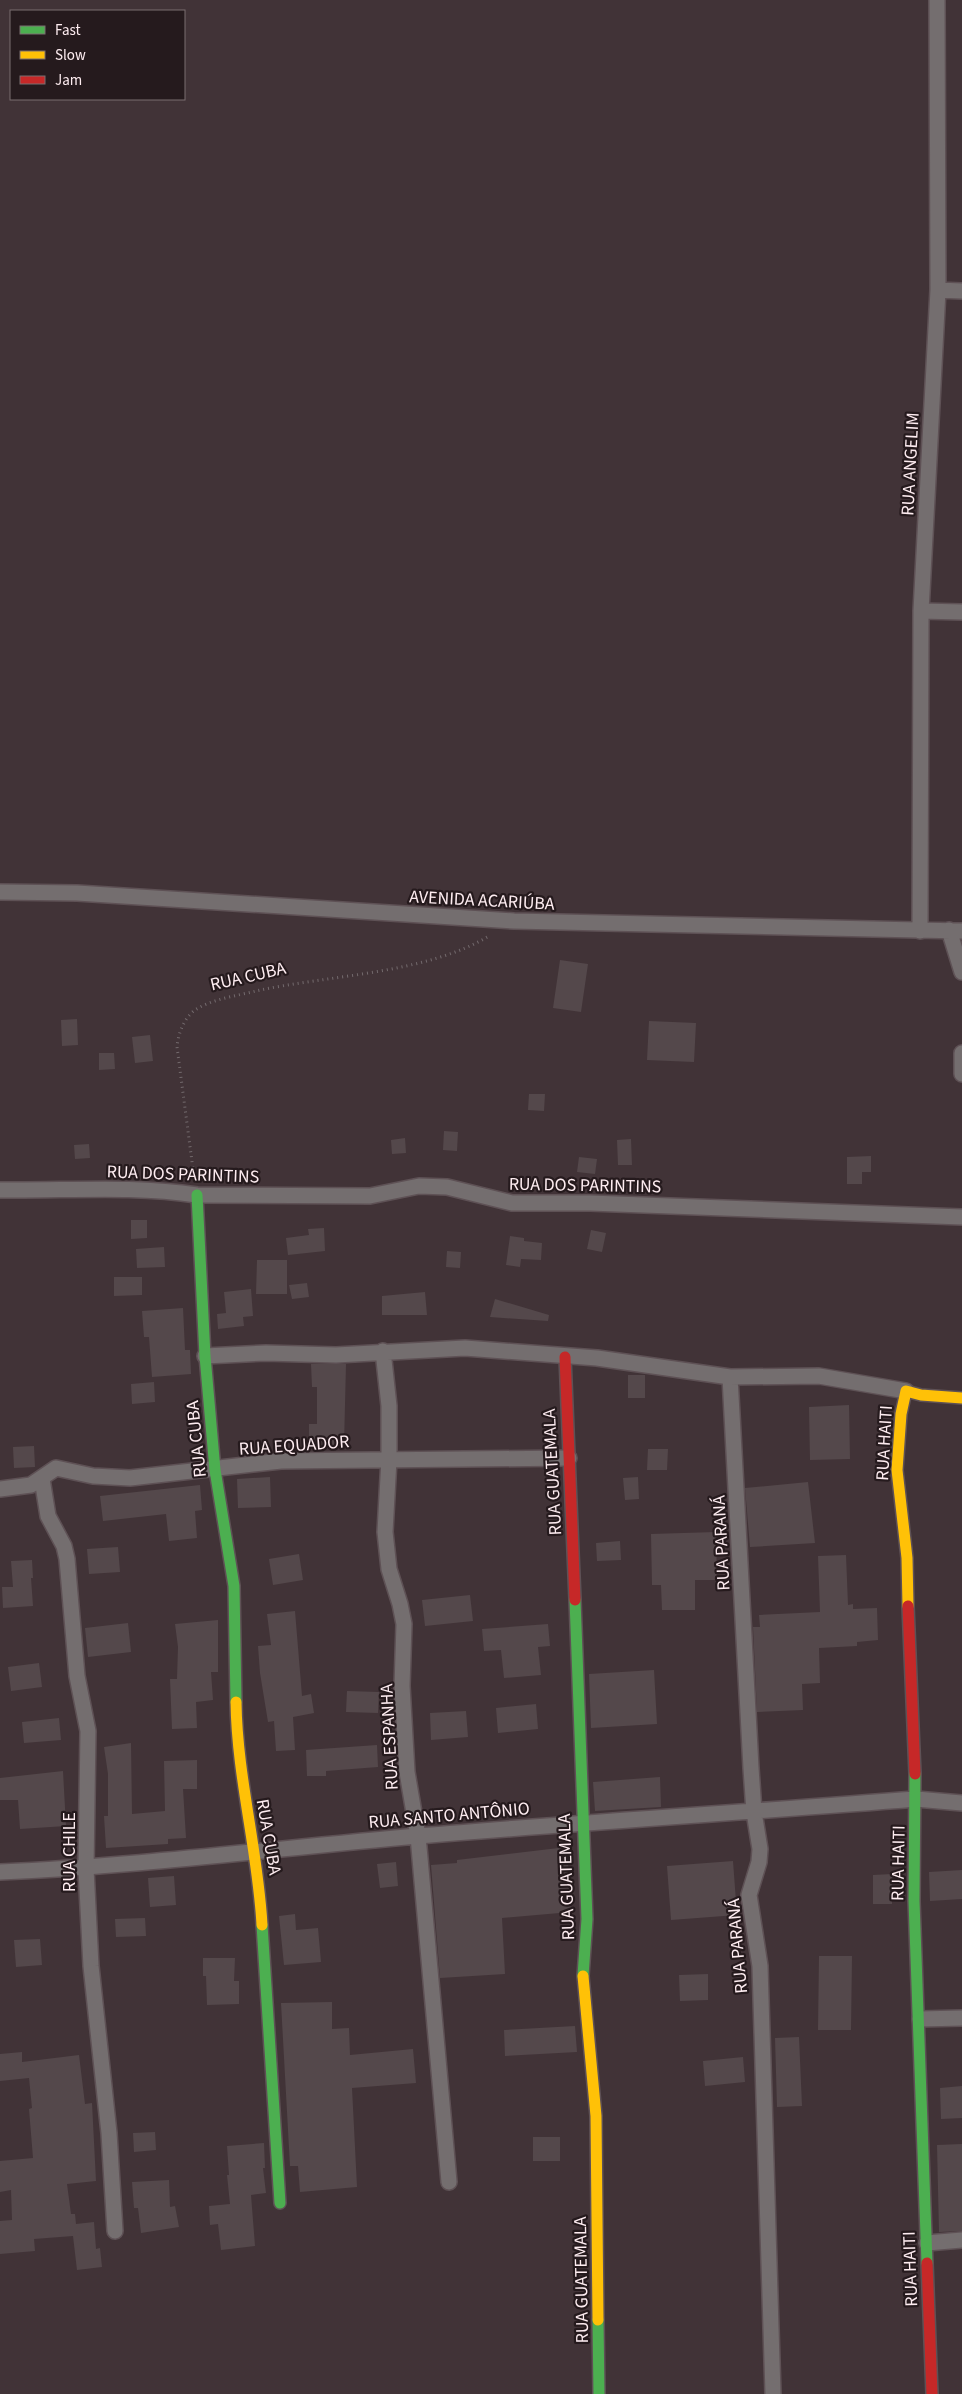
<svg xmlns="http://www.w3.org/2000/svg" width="962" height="2394" viewBox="0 0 962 2394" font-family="'Source Sans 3',sans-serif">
	<rect width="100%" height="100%" fill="#413337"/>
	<path fill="#54484b" d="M560,960L588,964L581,1012L553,1008Z
		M77,1019L78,1045L62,1046L61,1020Z
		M649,1021L696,1023L694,1062L647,1060Z
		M150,1035L153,1061L135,1063L132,1037Z
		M99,1053H114L115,1069L99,1070Z
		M529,1094H545L544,1111L528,1110Z
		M444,1131L458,1132L457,1151L443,1150Z
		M405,1138L406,1153L392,1154L391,1140Z
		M631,1139L632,1165H618L617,1140Z
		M89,1144L90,1158L75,1159L74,1145Z
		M871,1156V1172H862V1184H847V1157Z
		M579,1157L597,1159L595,1174L577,1172Z
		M131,1220H147V1238L131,1239Z
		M324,1228L325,1251L288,1255L286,1238L309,1235L308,1229Z
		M591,1230L606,1233L602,1252L587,1249Z
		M510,1236L524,1238V1241L542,1243L541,1260L521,1259L520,1267L506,1265Z
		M164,1247L165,1267L137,1268L136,1249Z
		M447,1251L461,1252L460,1268L446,1267Z
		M257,1260H287V1294H256Z
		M114,1277H142V1295L114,1296Z
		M307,1283L309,1297L292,1299L289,1285Z
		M251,1289L253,1316L243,1317L244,1326L218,1329L217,1314L226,1313L224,1292Z
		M425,1292L427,1315H382V1296Z
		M495,1299L549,1315L548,1321L490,1317Z
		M183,1308L185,1350H190L191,1374L152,1377L149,1337H144L142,1311Z
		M311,1364H346L344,1445L309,1446V1424H317V1387H312Z
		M628,1375H645V1398H628Z
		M154,1382L155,1402L132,1404L131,1384Z
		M849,1405L850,1459L810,1460L809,1407Z
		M34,1446L35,1467L14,1468L13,1447Z
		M648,1449H668L667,1470H647Z
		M270,1477L271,1507L238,1508L237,1479Z
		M638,1477L639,1499L625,1500L623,1478Z
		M808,1482L815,1543L750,1547L745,1488Z
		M200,1485L202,1510L195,1511L197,1538L169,1541L166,1514L103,1521L100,1496Z
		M716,1532L717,1580H695V1610H662L661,1585H652L651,1534Z
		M620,1541L621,1560L597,1561L596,1543Z
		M118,1547L120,1572L89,1574L87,1549Z
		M299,1554L303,1580L273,1585L269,1559Z
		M846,1555L848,1605L853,1604V1609L877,1608L878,1640L857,1642V1646L819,1648L820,1683L802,1684L803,1710L757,1712L753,1627H760L759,1615L820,1612L818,1556Z
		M32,1560L33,1578H31L33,1606L3,1608L2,1587H13L11,1561Z
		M470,1595L473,1621L425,1626L422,1600Z
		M295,1611L302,1696L311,1694L314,1713L293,1717L295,1750L276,1751L274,1721L268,1722L260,1673L258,1646L271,1645L267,1614Z
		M218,1620V1672H211L213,1700L196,1702L197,1728L172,1729L170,1679H177L178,1647L175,1624Z
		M128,1623L131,1652L88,1657L85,1628Z
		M548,1624L550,1646L538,1647L541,1675L504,1678L501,1650L484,1651L482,1629Z
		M39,1663L42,1687L11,1691L8,1667Z
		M654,1670L657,1724L591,1728L589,1674Z
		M347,1691L379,1692L378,1713L346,1712Z
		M536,1704L538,1729L498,1733L496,1708Z
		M466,1711L468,1737L431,1740L430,1713Z
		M59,1718L61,1740L24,1743L22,1722Z
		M131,1743L132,1814L165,1811L164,1761L197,1760V1789H183L186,1838L168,1839V1844L106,1848L104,1816H108V1774L104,1747Z
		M377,1745L378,1767L326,1771V1776H307L306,1750Z
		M63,1771L66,1826L20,1829L18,1800H0V1778Z
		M660,1777L661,1807L595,1811L593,1782Z
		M567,1847L571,1912L502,1918L505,1974L440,1978L431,1865L457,1863V1860Z
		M733,1861L737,1915L671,1920L667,1866Z
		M396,1862L398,1886L380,1888L377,1864Z
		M962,1870V1899L930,1901L929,1872Z
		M892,1874V1904H873V1875Z
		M174,1876L176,1905L150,1907L148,1878Z
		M295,1914L296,1930L318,1928L321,1962L284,1965L279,1916Z
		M145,1918L146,1936L116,1937L115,1919Z
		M40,1939L42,1965L16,1967L14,1940Z
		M819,1956H852L851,2030H818Z
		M203,1958H235L234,1981H239V2004L207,2005L206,1976H203Z
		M708,1974V2000L680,2001L679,1975Z
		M332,2002V2029L349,2028L350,2055L413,2049L416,2083L352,2088L357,2187L300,2192L298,2166H290L281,2003Z
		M575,2026L577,2052L505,2056L504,2030Z
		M799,2037L802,2106L777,2107L775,2038Z
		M22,2052V2062L79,2055L85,2104L92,2103L96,2181L67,2184L71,2214H75L76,2224L94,2222L96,2249L100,2248L102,2267L77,2270L73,2236L34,2239L35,2251L0,2254V2221L12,2220L11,2190L0,2192V2161L33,2158L29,2109L32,2108L29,2078L0,2081V2054Z
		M743,2057L745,2082L705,2086L703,2061Z
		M962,2086V2118L941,2119L940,2088Z
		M155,2132L156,2150L134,2152L133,2133Z
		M533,2137H560V2161H533Z
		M264,2143L265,2168H263L266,2193L251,2195L255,2246L221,2250L218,2224L210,2225L209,2206L230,2204L227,2175H229L227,2146Z
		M962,2144V2231L939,2232L937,2145Z
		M169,2180L170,2207L175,2206L179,2227L141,2233L138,2208H134L132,2182Z"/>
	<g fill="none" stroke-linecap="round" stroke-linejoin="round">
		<defs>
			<path id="street" d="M938,290L962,291
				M921,611L962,612
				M0,892L77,893L514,921L962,931
				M949,930L962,972
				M920,931L921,611L938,290L937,0
				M962,1053V1074
				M0,1190C65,1191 132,1185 197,1195L370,1196L419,1186L447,1187L512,1203H590L962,1217
				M383,1351L389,1406V1459L385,1532L389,1569L400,1604L404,1624L402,1686L407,1772L418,1836L449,2182
				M205,1356L266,1353L336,1355L465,1348L597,1358L730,1377L819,1376L906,1391
				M730,1377L751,1768L754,1812L760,1849L759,1862L749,1895L760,1966L773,2394
				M42,1479L48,1516L64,1546L67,1559L77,1676L88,1731L86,1869L91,1966L109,2133L115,2231
				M0,1489L31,1485L56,1468L93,1476L130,1478L281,1461L569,1458
				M0,1872C140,1866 279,1848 419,1836C584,1822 750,1812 916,1799L962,1803
				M920,2019L962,2018
				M927,2243L962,2240"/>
			<path id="fast" d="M197,1195L205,1356L215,1470L234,1586L236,1702
				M575,1600L587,1919L583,1976
				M915,1774L914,1901L927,2263
				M262,1925L280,2203
				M598,2320L599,2394"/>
			<path id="slow" d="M908,1606L907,1558L897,1470L901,1414L906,1391L921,1395L962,1398
				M236,1702C237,1777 258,1850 262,1925
				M583,1976L596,2116L598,2320"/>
			<path id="jam" d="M565,1357L575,1600
				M908,1606L915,1774
				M927,2263L932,2394"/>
		</defs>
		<use href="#street" stroke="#5e5155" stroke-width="18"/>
		<use href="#fast" stroke="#5e5155" stroke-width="14"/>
		<use href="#slow" stroke="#5e5155" stroke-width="14"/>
		<use href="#jam" stroke="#5e5155" stroke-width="14"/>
		<path stroke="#736a6d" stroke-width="3" stroke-dasharray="1 4" stroke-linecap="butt" d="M194,1177L177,1047C178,1034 184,1018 195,1010C212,999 236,996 256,991C328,975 426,974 489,936"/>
		<use href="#street" stroke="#746e6f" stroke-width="15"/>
		<use href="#fast" stroke="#4caf50" stroke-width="11"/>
		<use href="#slow" stroke="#ffc107" stroke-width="11"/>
		<use href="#jam" stroke="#c62828" stroke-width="11"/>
	</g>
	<g text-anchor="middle" stroke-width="4.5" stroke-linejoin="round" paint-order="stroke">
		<g font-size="18" fill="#fdecf0" stroke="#251a1d">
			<text transform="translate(910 464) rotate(-87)" y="6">RUA ANGELIM</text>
			<text transform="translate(482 900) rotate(3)" y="6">AVENIDA ACARIÚBA</text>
			<text transform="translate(248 976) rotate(-13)" y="6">RUA CUBA</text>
			<text transform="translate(183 1174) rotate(2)" y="6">RUA DOS PARINTINS</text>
			<text transform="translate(585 1185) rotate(1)" y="6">RUA DOS PARINTINS</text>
			<text transform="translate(196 1439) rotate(-96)" y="6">RUA CUBA</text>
			<text transform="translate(884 1443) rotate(-87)" y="6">RUA HAITI</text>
			<text transform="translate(294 1445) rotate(-4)" y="6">RUA EQUADOR</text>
			<text transform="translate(552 1472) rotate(-93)" y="6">RUA GUATEMALA</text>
			<text transform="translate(721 1543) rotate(-93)" y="6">RUA PARANÁ</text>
			<text transform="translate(389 1737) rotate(-93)" y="6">RUA ESPANHA</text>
			<text transform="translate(449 1815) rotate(-5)" y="6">RUA SANTO ANTÔNIO</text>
			<text transform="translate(269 1837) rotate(80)" y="6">RUA CUBA</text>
			<text transform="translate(69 1852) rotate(-90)" y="6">RUA CHILE</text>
			<text transform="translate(898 1863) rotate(-89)" y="6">RUA HAITI</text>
			<text transform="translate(566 1877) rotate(-92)" y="6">RUA GUATEMALA</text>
			<text transform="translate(737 1946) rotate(-95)" y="6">RUA PARANÁ</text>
			<text transform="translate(910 2269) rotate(-92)" y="6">RUA HAITI</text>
			<text transform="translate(581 2280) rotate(-91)" y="6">RUA GUATEMALA</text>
		</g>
	</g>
	<rect x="10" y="10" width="175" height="90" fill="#251a1d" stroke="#7b6e71"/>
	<rect x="20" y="26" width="25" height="8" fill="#4caf50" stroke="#7b6e71"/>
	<text x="55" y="35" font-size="15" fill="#fdecf0">Fast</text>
	<rect x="20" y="51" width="25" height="8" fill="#ffc107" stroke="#7b6e71"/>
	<text x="55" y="60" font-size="15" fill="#fdecf0">Slow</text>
	<rect x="20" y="76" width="25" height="8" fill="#c62828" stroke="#7b6e71"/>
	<text x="55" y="85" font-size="15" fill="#fdecf0">Jam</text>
</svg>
